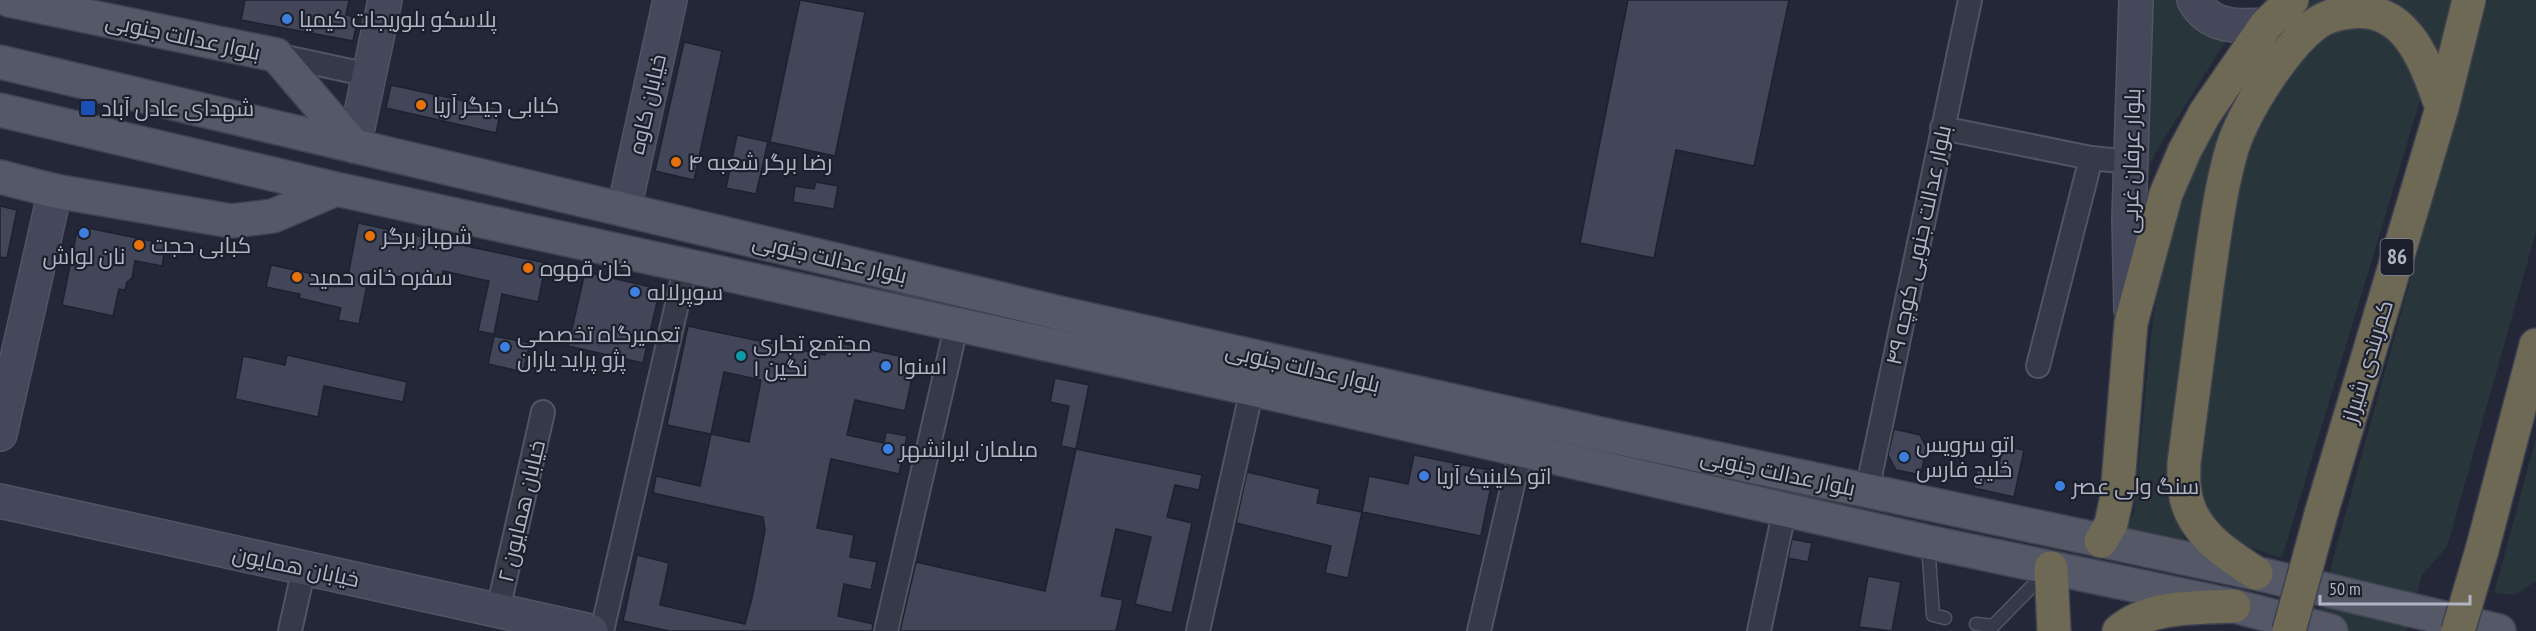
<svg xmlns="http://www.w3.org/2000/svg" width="2536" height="631" viewBox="0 0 2536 631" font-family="'PT Sans Narrow',Cairo,sans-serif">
	<rect width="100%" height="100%" fill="#232737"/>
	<path fill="#28353b" d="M2152,0H2179C2183,24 2206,33 2226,41L2157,150L2140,187Z
		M2312,0H2333L2259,67L2170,467L2173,514L2187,544L2125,532L2134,512L2151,335L2162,259L2178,196L2206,135L2269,42Z
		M2374,0H2454L2437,51L2413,19Z
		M2488,0H2536V232L2447,547L2422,575L2407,631H2313Z
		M2352,25L2377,26L2408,54L2421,97L2282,558L2239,544L2210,518L2199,491L2204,430L2229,230L2246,154L2281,88L2311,47L2328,33Z
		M2536,438V581L2515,595L2494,593Z"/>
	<path fill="#424658" stroke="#1e212e" stroke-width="1.5" fill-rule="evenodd" d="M245,0H349L346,15L358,18L353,41L241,20Z
		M800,0L865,12L835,156L770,142Z
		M1628,0H1789L1754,166L1676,150L1654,258L1580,243Z
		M684,42L722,51L694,180L655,171Z
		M391,85L501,109L496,133L386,108Z
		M737,135L768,142L756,194L726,188Z
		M816,182L838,186L834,209L793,202L795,186L814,189Z
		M0,206L17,210L7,258L0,257Z
		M358,223L546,263L538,302L502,294L494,334L478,331L489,281L443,271L440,285L370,271L359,324L338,320L341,308L299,298L300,294L266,287L271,265L347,281Z
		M78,226L166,244L162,266L135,261L132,278L127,282L125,290L119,289L113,316L62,305Z
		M585,272L660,289L643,363L568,346Z
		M688,326L825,355L828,341L904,357L913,373L905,411L855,400L847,435L884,443L886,432L907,436L899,474L831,459L817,528L854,535L850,557L877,562L871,590L844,584L838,616L873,624L872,631H669L623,621L637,555L669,563L660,605L745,624L752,598L765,530L763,517L653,493L656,476L700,486L711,434L667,425ZM724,372L761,380L749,442L711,434Z
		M494,336L530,343L523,372L488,364Z
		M287,355L407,382L403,402L324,386L318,417L235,399L243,356L285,365Z
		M1055,378L1089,385L1076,449L1061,446L1069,406L1050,402Z
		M1894,429L1920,435L1926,447L1921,475L1896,470L1888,455Z
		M2003,446L2024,450L2014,497L1974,488L1977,470L1997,475Z
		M1076,449L1202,475L1199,490L1175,485L1167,517L1192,523L1172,613L1135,604L1151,537L1116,529L1101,596L1123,600L1116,631H900L916,562L1045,591Z
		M1414,455L1494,471L1481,536L1362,512L1348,578L1325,573L1331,546L1236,523L1247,472L1320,489L1317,503L1362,512L1369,476L1408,484Z
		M1792,539L1812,543L1808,562L1788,558Z
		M1868,576L1901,582L1892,631L1859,627Z"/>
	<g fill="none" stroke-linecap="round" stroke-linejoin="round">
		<defs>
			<path id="lane" d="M1928,543L1933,615L1945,618
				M1976,624L1993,626L2045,573"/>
			<path id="street" d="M276,55L369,75
				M1942,128L2091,158L2130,162
				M2038,366L2091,158
				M1867,491L1970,0
				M498,610L543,412
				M290,631L304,568
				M602,631L686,265
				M886,631L957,323
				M1198,631L1252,389
				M1479,631L1521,450
				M1759,631L1785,508"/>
			<path id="secondary" d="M2194,0C2209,28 2238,27 2266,25
				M354,146L385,0
				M624,209L670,0
				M2131,310L2129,218L2136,0
				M0,434L55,191
				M0,501L591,631"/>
			<path id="primary" d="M9,0L276,55L354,146
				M0,62L1064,314L1601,434L2264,575L2499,631
				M0,110L336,189L1252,389L1928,542L2234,606L2331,631
				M0,177L55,191L231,221L273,216L336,189"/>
			<path id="highway" d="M2321,514L2442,108L2469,0
				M2101,541L2111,524L2117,496L2131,323L2166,194L2185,150L2205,113L2266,25L2292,0
				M2482,550L2536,345
				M2051,568L2054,631
				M2256,573C2226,554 2189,530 2185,491C2183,482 2184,472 2184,463C2192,404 2199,346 2207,287C2214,241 2219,194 2232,149C2244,111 2285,46 2317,23C2327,16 2340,13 2351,12C2409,6 2426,65 2442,108
				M2119,631C2150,605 2195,608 2234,606"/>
		</defs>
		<use href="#lane" stroke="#515462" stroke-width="15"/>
		<use href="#street" stroke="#515462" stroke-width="26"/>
		<use href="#secondary" stroke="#515462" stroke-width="36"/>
		<use href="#primary" stroke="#404351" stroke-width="36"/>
		<use href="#highway" stroke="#3e414f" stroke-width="36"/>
		<use href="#lane" stroke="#363947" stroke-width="12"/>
		<use href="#street" stroke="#363947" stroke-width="22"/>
		<use href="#secondary" stroke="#45485a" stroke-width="33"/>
		<use href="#primary" stroke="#545867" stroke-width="33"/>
		<use href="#highway" stroke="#6d6954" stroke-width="33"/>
		<defs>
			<path id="highway-bridge" d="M2289,631L2321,514
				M2458,631L2482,550"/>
		</defs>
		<use href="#highway-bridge" stroke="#3e414f" stroke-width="36" stroke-linecap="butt"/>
		<use href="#highway-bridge" stroke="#6d6954" stroke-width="33"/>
	</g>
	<g fill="#3f7fe0" stroke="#1c1f2c" stroke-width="2">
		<circle cx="287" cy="19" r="6"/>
		<circle cx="84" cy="233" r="6"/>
		<circle cx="635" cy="292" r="6"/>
		<circle cx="505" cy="347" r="6"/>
		<circle cx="886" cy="366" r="6"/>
		<circle cx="888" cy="449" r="6"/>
		<circle cx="1904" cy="457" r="6"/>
		<circle cx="1424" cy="476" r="6"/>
		<circle cx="2060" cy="486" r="6"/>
	</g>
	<g fill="#e8710a" stroke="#1c1f2c" stroke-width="2">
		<circle cx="421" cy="105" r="6"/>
		<circle cx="676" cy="162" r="6"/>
		<circle cx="370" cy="236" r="6"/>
		<circle cx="139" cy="245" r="6"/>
		<circle cx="528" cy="268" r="6"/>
		<circle cx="297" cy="277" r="6"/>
	</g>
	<rect fill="#1a4fb4" stroke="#1c1f2c" stroke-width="2" x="80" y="100" width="16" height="16" rx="3"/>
	<circle fill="#0f9aa8" stroke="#1c1f2c" stroke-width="2" cx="741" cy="356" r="6"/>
	<g text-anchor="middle" stroke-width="4.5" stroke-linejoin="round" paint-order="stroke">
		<rect fill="#1c1f2c" stroke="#848796" stroke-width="1.5" x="2380.5" y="239" width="33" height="36" rx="4.5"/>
		<g font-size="21" font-weight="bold" fill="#b1b4c4">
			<text x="2397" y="264">86</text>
		</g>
		<g font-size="22" fill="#b1b4c4" stroke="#1c1f2c" text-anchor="start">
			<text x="299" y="27">پلاسکو بلوریجات کیمیا</text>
			<text x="433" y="113">کبابی جیگر آریا</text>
			<text x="101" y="116">شهدای عادل آباد</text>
			<text x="688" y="170">رضا برگر شعبه ۴</text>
			<text x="382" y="244">شهباز برگر</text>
			<text x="151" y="253">کبابی حجت</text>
			<text x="84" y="264" text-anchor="middle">نان لواش</text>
			<text x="540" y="276">خان قهوه</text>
			<text x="309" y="285">سفره خانه حمید</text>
			<text x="647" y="300">سوپرلاله</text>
			<text x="517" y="342">تعمیرگاه تخصصی<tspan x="517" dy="25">پژو پراید یاران</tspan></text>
			<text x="753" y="351">مجتمع تجاری<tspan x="753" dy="25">نگین ۱</tspan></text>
			<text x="898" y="374">اسنوا</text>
			<text x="1916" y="452">اتو سرویس<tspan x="1916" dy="25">خلیج فارس</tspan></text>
			<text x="900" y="457">مبلمان ایرانشهر</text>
			<text x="1436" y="484">اتو کلینیک آریا</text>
			<text x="2072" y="494">سنگ ولی عصر</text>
		</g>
		<g font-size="22" fill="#b1b4c4" stroke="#1c1f2c">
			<text transform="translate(183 36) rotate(12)" y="8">بلوار عدالت جنوبی</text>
			<text transform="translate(647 104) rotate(-77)" y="8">خیابان کاوه</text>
			<text transform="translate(2131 161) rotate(-89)" y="8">بلوار عرفان غربی</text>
			<text transform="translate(1918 245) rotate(-78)" y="8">بلوار عدالت جنوبی کوچه ۴۹</text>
			<text transform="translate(830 258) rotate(13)" y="8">بلوار عدالت جنوبی</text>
			<text transform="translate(2367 361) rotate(-73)" y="8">کمربندی شیراز</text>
			<text transform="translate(1303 367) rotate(13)" y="8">بلوار عدالت جنوبی</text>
			<text transform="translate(1778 472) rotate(12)" y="8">بلوار عدالت جنوبی</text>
			<text transform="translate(521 511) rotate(-77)" y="8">خیابان همایون ۲</text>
			<text transform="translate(296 566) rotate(12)" y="8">خیابان همایون</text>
		</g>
	</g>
	<path d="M2320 595v9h150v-9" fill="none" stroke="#b1b4c4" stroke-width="3"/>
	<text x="2329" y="595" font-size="18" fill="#b1b4c4" stroke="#1c1f2c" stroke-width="4.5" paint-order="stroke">50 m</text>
</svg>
